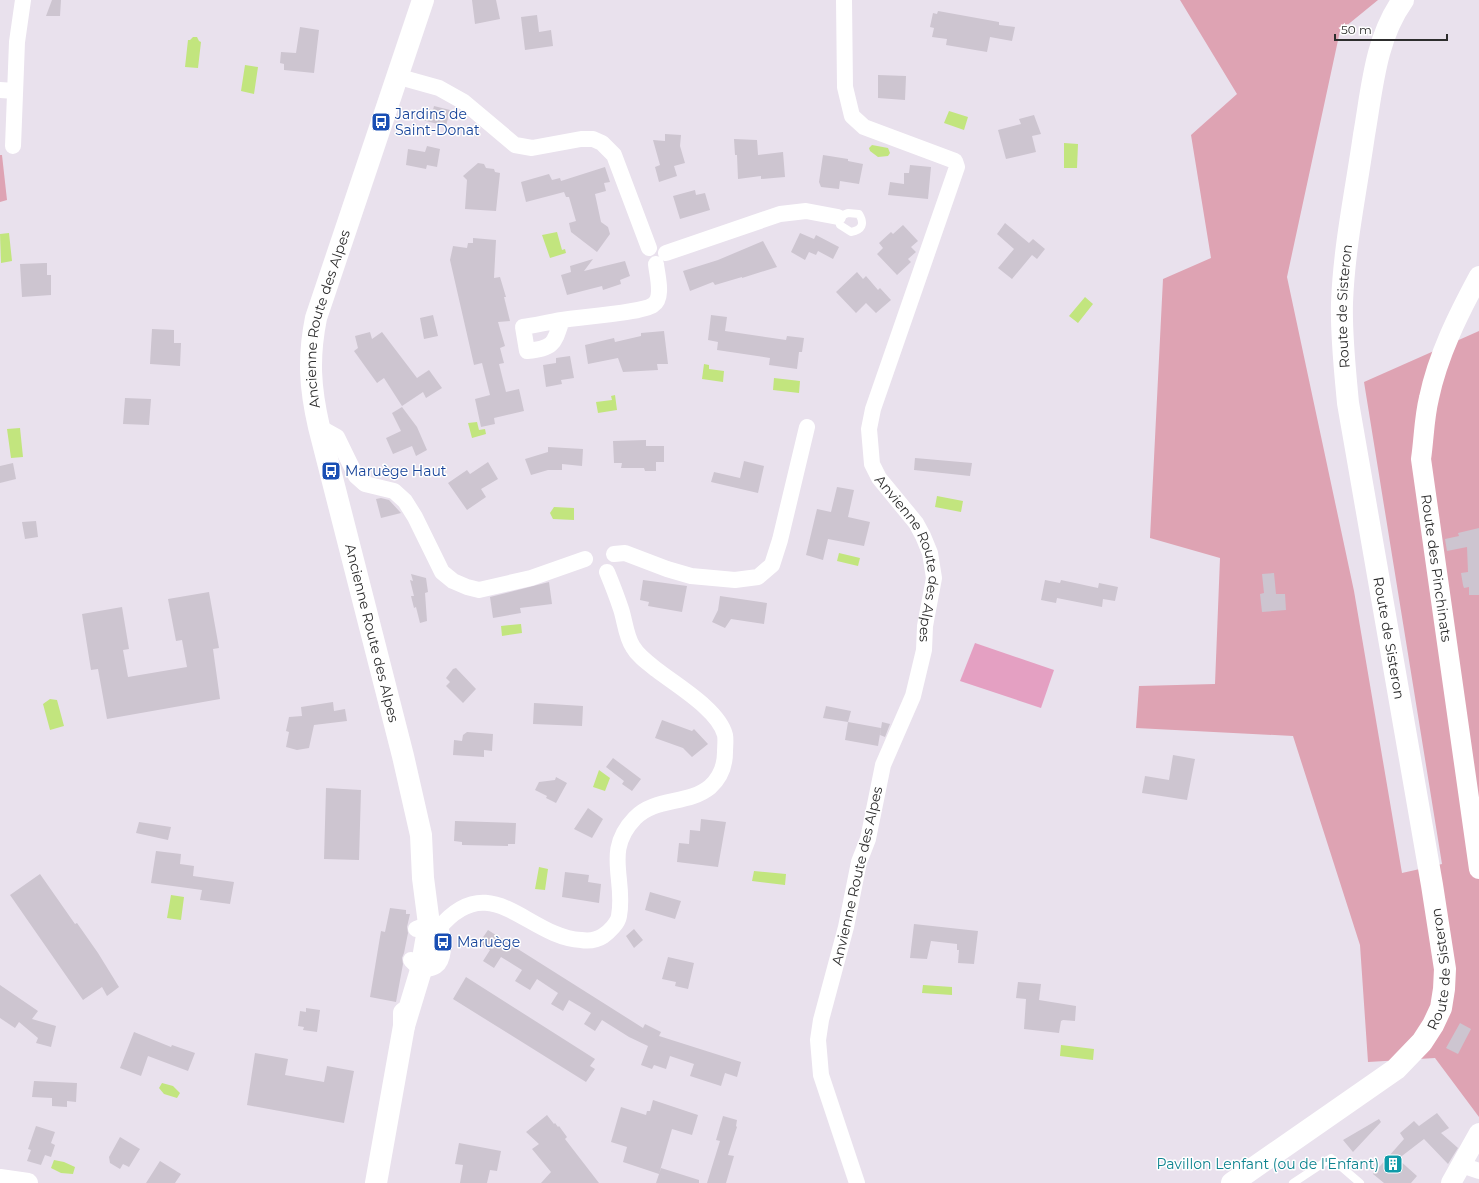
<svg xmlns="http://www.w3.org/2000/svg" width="1479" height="1183" viewBox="0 0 1479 1183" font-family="Montserrat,sans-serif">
	<rect width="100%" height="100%" fill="#e9e1ed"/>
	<path fill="#dea3b3" d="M1180,0H1378L1340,31L1287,277L1354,591L1402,873L1442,864L1364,382L1479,331V1117L1435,1058L1368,1062L1360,945L1293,736L1136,728L1139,686L1215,684L1220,558L1150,538L1163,279L1211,258L1191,135L1237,94Z
		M0,155H2L7,200L0,202Z"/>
	<path fill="#e4a0c2" d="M975,643L1054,670L1041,708L960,681Z"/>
	<path fill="#c2e57e" d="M193,37H197L199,41L201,42L198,68L185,67L188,40H190Z
		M245,65L258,67L254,94L241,91Z
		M949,111L968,117L964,130L944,123Z
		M1064,143L1078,144L1077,168H1064Z
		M872,145L888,148L890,153L888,156L878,157L870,151L869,148Z
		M557,232L562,250L565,249L566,253L550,258L542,235Z
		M9,233L12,261L1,263L0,234Z
		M1085,297L1093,304L1078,323L1069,316Z
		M704,364L709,365V369L724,371L723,382L702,379Z
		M774,378L800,381L799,393L773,390Z
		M615,395L617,410L598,413L596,402L612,400L611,396Z
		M477,422L479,430L485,429L486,434L472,438L468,423Z
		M20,428L23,457L11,458L7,429Z
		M937,496L963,501L961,512L935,507Z
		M554,507L574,508V520L553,519L550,513Z
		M839,553L860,558L858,566L837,561Z
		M521,624L522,633L502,636L501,626Z
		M50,699L57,700L64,726L50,730L43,704Z
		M599,770L610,778L605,791L593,787Z
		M539,867L548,869L545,890L535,889Z
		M754,871L786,874L785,885L752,881Z
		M171,895L184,897L181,920L167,918Z
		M923,985L952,987V995L922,993Z
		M1061,1045L1094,1049L1093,1060L1060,1056Z
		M162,1083L173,1086L180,1093L177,1098L164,1094L159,1088Z
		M54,1160L64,1162L75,1167L73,1174L61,1173L51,1168Z"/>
	<path fill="#cdc5d0" d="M52,0H61L60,16H46Z
		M472,0H496L500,19L475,24Z
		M938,11L999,22V25L1015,27L1012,41L990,37L987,52L946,45L947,39L932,37L934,28L930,27L933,13L937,14Z
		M537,15L539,32L551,30L553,46L525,50L521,17Z
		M300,27L319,30L314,73L284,70V64L280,63L281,52L296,53Z
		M878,75L906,76L905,100L878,98Z
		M434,106L450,110L446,126L422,120L425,108L433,110Z
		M1034,115L1041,134L1032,136L1036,152L1006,159L998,130L1021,124L1019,119Z
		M665,134L681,135L680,146L685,163L674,166L677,176L659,182L655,167L660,165L653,140L665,141Z
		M734,139L757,140L758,155L783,152L785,177L761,179V176L738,179L737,155H735Z
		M427,146L440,149L437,167L427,165L426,169L406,165L408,149L425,152Z
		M823,155L848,159V161L863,164L859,184L840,181L839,189L821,187L819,182Z
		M478,163L484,164L486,168L494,169L495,172L500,173L496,211L465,209L467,180L463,176Z
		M910,165L931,167L928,199L888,195L890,182L904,184V173H909Z
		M605,167L610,182L604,183L606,191L595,194L601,222L608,227L610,234L597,252L571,232L569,223L576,221L569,197H566L564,192L526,202L521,182L549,174L552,180L560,178L561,181Z
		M695,190L696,195L705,193L710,210L680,219L673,196Z
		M1005,223L1029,243L1033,239L1045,249L1037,259L1032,255L1012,279L998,268L1014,249L997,234Z
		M903,225L918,241L911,247L916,252L908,259L911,262L897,275L877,254L883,248L879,243L891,232L893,234Z
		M800,233L814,239L816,235L839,247L833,259L818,251L816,255L809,252L805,260L791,252Z
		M473,238L496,240L494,278L500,277L506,297H504L510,321L498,322L505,346L500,348L504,363L499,364L506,392L519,389L524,411L494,418L495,424L481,427L475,399L490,395L482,363L474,365L450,260L453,246L467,248L468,243H473Z
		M763,241L777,267L742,278V277L715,285L713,282L690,291L683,271L718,260Z
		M593,259L584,271L625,261L630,276L620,280L621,284L603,290L602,286L567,295L561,275L571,272L570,266Z
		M45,263H47V275H51V295L22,297L20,264Z
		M857,272L863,279L866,276L878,290L880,288L891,300L876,313L866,303L856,313L836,292Z
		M433,315L438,336L424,339L420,318Z
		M711,315L727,317L725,331L786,340L787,336L804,338L802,352H799L797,369L769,365L770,358L717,350L718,342L708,340Z
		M152,329L174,330V343H181L180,366L150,364Z
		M664,331L668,364H657L658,370L623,372L618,358L588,364L585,345L614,338L615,342L641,336V333Z
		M370,332L372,339L382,332L417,378L429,370L442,388L426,398L423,392L402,406L384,378L377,383L354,351L358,348L355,336Z
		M570,356L574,378L561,380L562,384L546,387L543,365L556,363V358Z
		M125,398L151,399L149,425L123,424Z
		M402,407L417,427L427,450L416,456L412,446L393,454L386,438L401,431L392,413Z
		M646,440V446H664V462H656V471H645L644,468H621L622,463H614L613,441Z
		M548,447L583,449L582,466L562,464V470H548L531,475L525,459L548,452Z
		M915,458L972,463L970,476L914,470Z
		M744,461L764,466L758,493L711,482L714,472L740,478Z
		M488,462L498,479L481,489L486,497L467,510L448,483L467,470L470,474Z
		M13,463L16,479L0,483V466Z
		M837,487L854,490L848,517L870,522L864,546L828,539L823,560L806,555L817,509L831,512Z
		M381,498L389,500L401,513L381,518L376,499Z
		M36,521L38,537L25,539L22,522Z
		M1479,528V595H1469V587L1464,588L1463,585L1461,573L1468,572L1467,547L1447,551L1445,539L1459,536L1458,533Z
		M1274,573L1276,594H1285L1286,610L1262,612L1260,594L1264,593L1262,574Z
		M411,574L426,578L428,592L425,593L427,621L420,623L416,607L414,608L411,596H414L410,580L413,581Z
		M643,580L687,586L682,612L648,606L649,602L640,600Z
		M1045,580L1060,583L1061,580L1098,588L1099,583L1118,587L1115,601L1103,599L1102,607L1057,598L1056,603L1041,600Z
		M549,582L552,604L520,608L521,613L493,618L490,597Z
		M209,592L219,648L213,649L220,699L107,719L98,669L91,670L82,614L122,607L129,649L123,650L128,677L187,667L182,640L176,641L168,599Z
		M720,596L767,603L764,624L731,619L725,628L712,622L718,610Z
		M456,668L476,689L463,703L446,686L450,682L446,678L453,669Z
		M333,702L334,711L345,709L347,721L314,725L309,748L297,750L286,747L289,732L286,731L289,717L302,716L301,707Z
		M534,703L583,706L582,726L533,724Z
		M826,706L851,711L848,722L823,718Z
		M662,720L692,731L694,729L708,744L692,757L683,748L655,738Z
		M848,722L881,728L878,746L845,740Z
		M882,722L890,724L885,737L880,735Z
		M467,732L493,734L492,751L484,750V757L453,755L454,740L462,741L463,735Z
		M1173,755L1195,759L1187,800L1142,793L1145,776L1169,780Z
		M613,758L641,779L632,791L622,784L624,781L606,767Z
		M556,777L567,783L556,803L546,798L547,796L535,790L539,782L555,780Z
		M326,788L361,790L359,860L324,859Z
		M588,808L603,819L592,838L574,829Z
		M701,819L726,822L718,867L677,862L679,843L689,844L690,830L700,831Z
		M455,821L516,823L515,844H508V846L462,845V842L454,841Z
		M139,822L171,827L168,840L136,833Z
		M156,851L181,854L180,864L194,866L193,876L234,882L230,904L200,900L202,890L151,883Z
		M565,872L589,875L588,882L601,884L599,903L562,897Z
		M40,874L75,924L77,923L98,953L119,987L107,996L102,987L83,1000L10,895Z
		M650,892L681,901L675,919L645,910Z
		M390,908L406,910V914H410L407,927L408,933L404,953L402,958L403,964L396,1002L370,997L381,931L385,932Z
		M914,924L978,931L974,964L958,963L959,950H957V944L931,941L927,959L910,958Z
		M634,929L643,940L634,948L626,936Z
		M488,930L643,1028L645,1024L661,1032L659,1036L741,1062L737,1077L725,1073L721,1086L690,1076L694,1064L670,1056L666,1069L654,1065L652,1069L641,1065L648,1046L629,1037L602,1020L595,1031L584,1024L591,1013L569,1000L563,1011L551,1004L558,993L537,979L530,990L515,981L522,970L501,957L494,968L483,961L490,950L479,943Z
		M668,957L694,963L688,989L675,986L676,982L662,979Z
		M466,977L595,1059L590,1066L595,1069L586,1082L453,999Z
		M1018,982L1041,984L1039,1000L1076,1006L1075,1021L1063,1020L1061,1021L1059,1033L1024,1029L1026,999L1016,998Z
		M0,985L38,1011L32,1019L56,1026L51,1047L36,1043L38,1038L19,1022L15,1028L0,1018Z
		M306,1008L320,1010L317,1032L303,1030L304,1027L298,1026L300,1011L306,1012Z
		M1460,1023L1471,1029L1458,1054L1446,1048Z
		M134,1032L171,1047L172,1045L195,1053L188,1071L148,1056L141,1076L120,1068Z
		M255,1053L288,1059L285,1075L324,1082L327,1066L354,1071L344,1123L247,1105Z
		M34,1081L77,1083L76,1102L67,1101V1107L52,1106V1098L32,1097Z
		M653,1100L698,1115L692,1135L672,1129L659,1174L623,1162L627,1147L611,1142L621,1107L646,1115L647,1111H650Z
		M1437,1113L1449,1128L1441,1133L1458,1148L1448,1164L1424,1139L1398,1159L1417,1176L1411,1183H1384L1373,1174L1404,1139L1400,1133L1414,1121L1419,1126Z
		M547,1115L554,1124L555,1123L558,1127L559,1126L567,1137L565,1139L599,1183H541L551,1172L532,1149L539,1144L526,1132Z
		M723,1116L737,1120L736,1126L737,1127L728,1155L734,1156L726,1183H707L720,1141L716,1140Z
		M1379,1119L1381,1122L1353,1152L1343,1140Z
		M36,1126L55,1132L51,1143L55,1145L51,1157L45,1155L41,1165L27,1161L31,1150L28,1149Z
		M120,1137L140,1149L129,1167L123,1164L120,1169L110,1163L109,1157Z
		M459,1143L501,1151L497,1171L490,1170L487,1183H460L463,1165L455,1164Z
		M160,1161L181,1174L175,1183H146Z
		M661,1168L699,1180V1183H656Z"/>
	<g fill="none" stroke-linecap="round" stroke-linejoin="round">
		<path stroke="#fff" stroke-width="8" d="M848,213L859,214C865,224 862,230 851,232L840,225L838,217Z
			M1293,1183L1331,1158L1360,1183"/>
		<g stroke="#fff" stroke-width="16">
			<path id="s1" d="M844,0L845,87L852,116L864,127L955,161L957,167L873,409L869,429L872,464L879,478L916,523L923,536L930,553L934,578L925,626L924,650L913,696L883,765L868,839L859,862L846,927L821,1020L818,1040L821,1075L857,1183"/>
			<path d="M396,76L439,88L464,102L515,145L532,148L581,139H593L602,143L614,155L649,248"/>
			<path d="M0,90L15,91"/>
			<path d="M13,146L17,42L23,0"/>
			<path d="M666,253L780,214L806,211L838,217"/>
			<path d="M562,320C554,344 554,348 527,351L523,327C536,325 549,322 562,320C579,317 642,313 653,305C664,298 657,275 656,264"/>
			<path d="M319,427L337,437L356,476L365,484L394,491L405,501L415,517L442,572L453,581L467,587L479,590L531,578L585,559"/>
			<path d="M614,554L625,553L667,569L691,576L735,580L758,577L772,565L780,540L807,427"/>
			<path d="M439,928C491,866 527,937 581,940C588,941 597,940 603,936C609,932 618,923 619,916C626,879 603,851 635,818C655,797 688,805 710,787C720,778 725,765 725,752C725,747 726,740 725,735C719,710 676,685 657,670C648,663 638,656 633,647C626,637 625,621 621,609C617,597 612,584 607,572"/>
			<path d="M411,960L421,970C426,969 431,969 436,966C444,961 445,939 441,931C440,928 437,926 435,924H429L416,929"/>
			<path d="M1461,1165L1479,1171"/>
		</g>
		<g stroke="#fff" stroke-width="20">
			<path id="s2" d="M1479,276C1458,315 1438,355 1429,398C1424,418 1424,439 1421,459L1479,869"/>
			<path d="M0,1179L28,1183"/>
			<path d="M1451,1183L1479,1133"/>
		</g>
		<g stroke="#fff" stroke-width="22">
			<path id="s3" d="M404,1026L421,970L429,924L423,878L421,835L403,756L319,427C310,388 308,358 316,318L423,0"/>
			<path d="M376,1183L404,1026V1013"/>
			<path id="s4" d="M1232,1183L1396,1069L1422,1042L1433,1025L1441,1008L1444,989L1445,969L1432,885L1348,403C1345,370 1341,336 1342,303C1344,247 1356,191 1364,135C1372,90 1375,39 1403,0"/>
		</g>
	</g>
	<defs>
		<symbol id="bus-square" viewBox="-11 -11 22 22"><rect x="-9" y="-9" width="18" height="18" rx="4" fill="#1a4fb4" stroke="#fff"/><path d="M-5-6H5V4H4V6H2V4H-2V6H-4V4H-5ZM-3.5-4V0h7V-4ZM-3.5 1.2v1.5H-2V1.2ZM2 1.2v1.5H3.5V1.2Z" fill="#fff"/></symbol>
		<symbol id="building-square" viewBox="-11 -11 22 22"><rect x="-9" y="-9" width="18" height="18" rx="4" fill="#0f9aa8" stroke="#fff"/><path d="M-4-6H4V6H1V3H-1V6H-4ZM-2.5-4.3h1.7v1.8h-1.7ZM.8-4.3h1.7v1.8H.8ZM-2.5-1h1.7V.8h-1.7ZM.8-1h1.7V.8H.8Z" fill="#fff"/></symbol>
	</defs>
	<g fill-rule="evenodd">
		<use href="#bus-square" x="370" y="111" width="22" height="22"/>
		<use href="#bus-square" x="320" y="460" width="22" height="22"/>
		<use href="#bus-square" x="432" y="931" width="22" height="22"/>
		<use href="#building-square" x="1382" y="1153" width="22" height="22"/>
	</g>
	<g text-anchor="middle" stroke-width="3" stroke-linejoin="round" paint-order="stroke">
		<g font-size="14" fill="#164399" stroke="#fff" text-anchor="start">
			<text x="395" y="119">Jardins de<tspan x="395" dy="16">Saint-Donat</tspan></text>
			<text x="345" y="476">Maruège Haut</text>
			<text x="457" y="947">Maruège</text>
		</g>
		<g font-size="14" fill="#2d2d2d" stroke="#fff">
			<text dy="5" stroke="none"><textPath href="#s4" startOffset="987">Route de Sisteron</textPath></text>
			<text dy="5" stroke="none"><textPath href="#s3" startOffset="726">Ancienne Route des Alpes</textPath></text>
			<text dy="5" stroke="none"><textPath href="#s1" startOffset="654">Anvienne Route des Alpes</textPath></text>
			<text dy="5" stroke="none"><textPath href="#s2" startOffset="304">Route des Pinchinats</textPath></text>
			<text transform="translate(372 633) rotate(76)" y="5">Ancienne Route des Alpes</text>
			<text transform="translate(1389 638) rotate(80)" y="5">Route de Sisteron</text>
			<text transform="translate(857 876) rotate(-77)" y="5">Anvienne Route des Alpes</text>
			<text dy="5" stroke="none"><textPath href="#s4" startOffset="315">Route de Sisteron</textPath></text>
		</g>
		<g font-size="14" fill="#0d838f" stroke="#fff" text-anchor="end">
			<text x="1379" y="1169">Pavillon Lenfant (ou de l'Enfant)</text>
		</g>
	</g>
	<path d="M1335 34v6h112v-6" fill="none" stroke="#2d2d2d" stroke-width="2"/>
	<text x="1341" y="34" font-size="12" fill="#2d2d2d" stroke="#ffffff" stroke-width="3" paint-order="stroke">50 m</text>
</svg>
